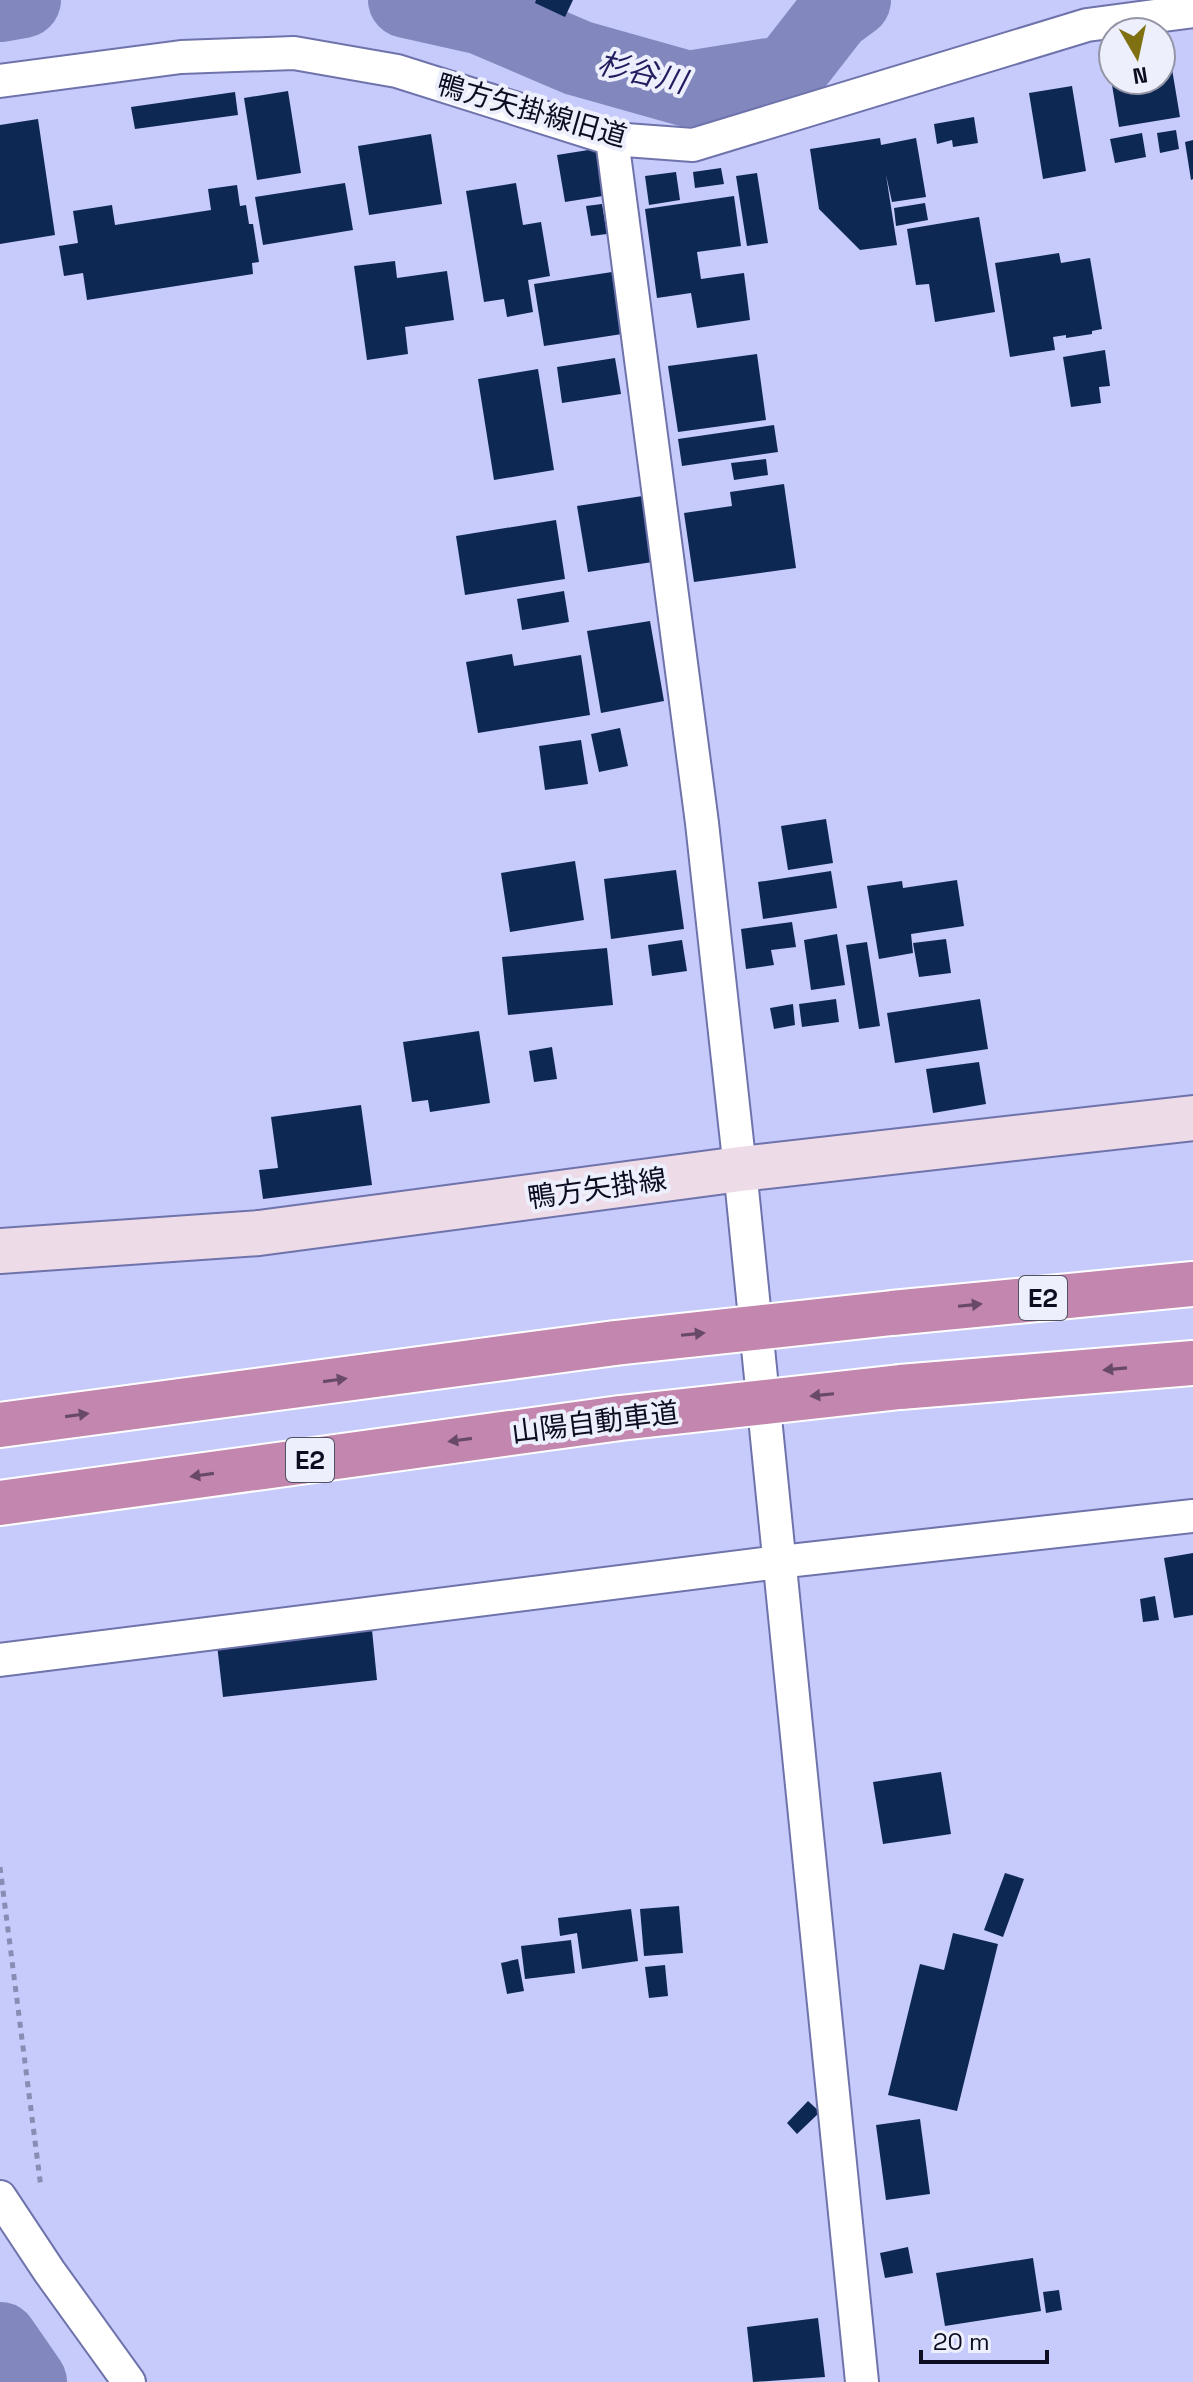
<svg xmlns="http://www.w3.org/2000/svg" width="1193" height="2382" viewBox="0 0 1193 2382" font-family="'Space Grotesk','Noto Sans JP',sans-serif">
	<rect width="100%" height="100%" fill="#c6cbfc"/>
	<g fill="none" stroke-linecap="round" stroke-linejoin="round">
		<path stroke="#8287be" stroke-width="76" d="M406,0L482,17L578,58L688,89L788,73L834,14L853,0
			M0,4L23,0
			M0,2340L29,2382"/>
	</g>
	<path fill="#0e2854" d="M536,0H573L565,17L535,3Z
		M1171,63L1180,117L1119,127L1110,73H1113V80H1161V65Z
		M1072,86L1086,171L1043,179L1029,93Z
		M288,91L301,173L257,180L244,98Z
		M235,92L238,115L135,129L131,107Z
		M974,117L978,143L953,147L952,140L937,144L934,124Z
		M38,119L55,235L0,244V125Z
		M1176,130L1179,149L1160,153L1157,133Z
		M1142,133L1146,157L1115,163L1110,139Z
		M431,134L442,204L369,215L358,146Z
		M880,138L881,145L916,138L926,197L892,202L886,175L897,245L860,250L819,209L810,149Z
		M1193,140V179L1191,180L1185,142Z
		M601,148L609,195L565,202L557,155Z
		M721,168L724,184L695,188L693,172Z
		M676,172L680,200L649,205L645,176Z
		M757,173L768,243L747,246L736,176Z
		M345,183L353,230L263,245L255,197Z
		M516,183L523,225L541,222L550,276L528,280L533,312L507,317L504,299L484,302L466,191Z
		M237,185L240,206L246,205L249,224H253L259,262L252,263L253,274L87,300L83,273L64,276L59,246L78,243L73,211L112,205L115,225L211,210L208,189Z
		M734,196L741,246L697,252L701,279L744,273L750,320L697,328L691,293L657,298L645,209Z
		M925,203L928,220L896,226L894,208Z
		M602,204L607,234L591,236L586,206Z
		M979,217L995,312L935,322L929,284L916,285L907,229Z
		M1059,253L1061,263L1090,258L1102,329L1092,331V334L1066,338V335L1053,337L1055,350L1010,357L995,263Z
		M395,261L397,278L447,271L454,320L405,327L408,354L367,360L354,266Z
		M612,272L622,334L544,346L534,284Z
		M1105,350L1110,386L1099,387L1101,403L1071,407L1063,357Z
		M757,354L766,420L678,432L668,366Z
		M615,358L621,394L562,403L557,367Z
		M538,369L554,470L494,480L478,379Z
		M774,425L778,452L682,466L678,439Z
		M766,459L768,475L734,480L731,463Z
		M784,484L796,568L694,582L684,513L732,506L730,492Z
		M649,495L659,561L588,572L577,506Z
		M556,520L565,579L465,595L456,536Z
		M564,591L569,622L522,630L517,599Z
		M650,621L664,701L601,713L587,631Z
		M512,654L514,666L581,655L590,715L478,733L466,662Z
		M620,728L628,766L599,772L591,734Z
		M581,740L588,784L545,790L539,746Z
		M826,819L833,863L788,870L781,826Z
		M575,861L584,920L510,932L501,873Z
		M676,870L684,929L611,939L604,879Z
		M831,871L837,908L763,919L758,882Z
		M957,880L964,926L911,934L913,953L879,959L867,886L902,881L903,888Z
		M792,922L796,947L771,950L774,965L746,969L741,929Z
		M837,934L845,985L811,990L804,940Z
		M946,939L951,973L919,977L913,943Z
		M682,940L687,971L652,976L648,945Z
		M867,942L880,1026L859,1029L846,945Z
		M607,948L613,1005L508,1015L502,957Z
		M836,999L839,1022L802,1027L799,1004Z
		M980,999L988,1049L895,1063L887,1013Z
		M793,1004L795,1025L774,1029L770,1008Z
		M479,1031L490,1103L430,1112L428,1100L412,1102L403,1042Z
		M552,1047L557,1079L534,1082L529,1051Z
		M979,1062L986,1104L933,1113L926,1069Z
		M361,1105L372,1185L263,1199L259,1170L278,1168L271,1117Z
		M1193,1553V1615L1174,1618L1164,1558Z
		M1155,1596L1159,1620L1143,1622L1140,1599Z
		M371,1620L377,1680L223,1697L216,1636Z
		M941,1772L951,1834L883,1844L873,1782Z
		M1005,1873L1024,1879L1003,1937L984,1930Z
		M679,1906L683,1953L644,1956L640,1909Z
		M631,1909L638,1961L582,1969L577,1933L560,1936L558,1918Z
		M953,1933L998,1944L957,2111L888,2095L920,1964L944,1970Z
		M571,1940L575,1973L525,1979L521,1946Z
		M518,1959L524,1991L507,1994L501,1963Z
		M665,1965L668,1996L649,1998L645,1967Z
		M808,2101L820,2112L797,2134L787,2123Z
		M920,2119L930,2194L886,2200L876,2125Z
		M908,2247L913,2273L885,2278L880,2253Z
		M1033,2258L1041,2311L945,2326L936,2273Z
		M1059,2290L1062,2310L1046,2313L1043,2292Z
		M818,2318L825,2377L753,2382L747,2327Z"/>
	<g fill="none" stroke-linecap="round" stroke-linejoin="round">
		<defs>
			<path id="street" d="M0,81L181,57L294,53L397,71L612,139L693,145L1087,25L1193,11
				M612,139L702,823L740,1169L862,2382
				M0,1660L779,1562L1193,1516
				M0,2197L49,2271L129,2382"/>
			<path id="secondary" d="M0,1251L259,1233L740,1169L1193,1118"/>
			<path id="highway" d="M892,1313L1193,1284
				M900,1387L1193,1363
				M0,1425L615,1343
				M0,1503L620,1418"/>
		</defs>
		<use href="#street" stroke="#6f73ab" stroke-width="36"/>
		<use href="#secondary" stroke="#6f73ab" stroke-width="48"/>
		<use href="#highway" stroke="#fff" stroke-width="48"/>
		<path stroke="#898db4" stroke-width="5" stroke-dasharray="6 6" stroke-linecap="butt" d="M0,1867L41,2188"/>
		<use href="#street" stroke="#fff" stroke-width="32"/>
		<use href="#secondary" stroke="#eddbe7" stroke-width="44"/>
		<use href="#highway" stroke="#c386ae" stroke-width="44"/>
		<defs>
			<path id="highway-bridge" d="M615,1343L892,1313
				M620,1418L900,1387"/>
		</defs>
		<use href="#highway-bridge" stroke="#fff" stroke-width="48" stroke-linecap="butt"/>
		<use href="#highway-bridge" stroke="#c386ae" stroke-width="44"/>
	</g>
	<defs><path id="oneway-solid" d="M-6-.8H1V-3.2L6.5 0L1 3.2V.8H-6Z" transform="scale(2)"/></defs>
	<g fill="#684a68">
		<use href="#oneway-solid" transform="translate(970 1305) rotate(-6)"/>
		<use href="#oneway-solid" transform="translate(693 1334) rotate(-6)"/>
		<use href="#oneway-solid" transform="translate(1115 1369) rotate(175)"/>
		<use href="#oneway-solid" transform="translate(335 1380) rotate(-8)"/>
		<use href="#oneway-solid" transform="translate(822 1395) rotate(174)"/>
		<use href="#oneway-solid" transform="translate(77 1415) rotate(-8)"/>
		<use href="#oneway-solid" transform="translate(460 1440) rotate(172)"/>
		<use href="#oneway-solid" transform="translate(202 1475) rotate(172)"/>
	</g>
	<g text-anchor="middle" stroke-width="8" stroke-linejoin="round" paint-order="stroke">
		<g fill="#edeffc" stroke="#505163" stroke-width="2">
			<rect x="1019" y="1276" width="48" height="44" rx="6"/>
			<rect x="286" y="1438" width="48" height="44" rx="6"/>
		</g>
		<g font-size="26" font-weight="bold" fill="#0d0d22">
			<text x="1043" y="1307">E2</text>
			<text x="310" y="1469">E2</text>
		</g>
		<g font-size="28" fill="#0d0d22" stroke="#edeffc">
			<text transform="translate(532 110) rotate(16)" y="10">鴨方矢掛線旧道</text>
			<text transform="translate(597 1188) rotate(-8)" y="10">鴨方矢掛線</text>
			<text transform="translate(595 1422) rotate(-7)" y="10">山陽自動車道</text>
		</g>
		<g font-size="30" font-style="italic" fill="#221d5f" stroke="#edeffc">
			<text transform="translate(642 73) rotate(13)" y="10">杉谷川</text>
		</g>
	</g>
	<g transform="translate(1137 56) rotate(171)"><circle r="38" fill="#edeffc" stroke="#9395a5" stroke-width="2"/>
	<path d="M0-6L14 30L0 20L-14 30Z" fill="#7f7111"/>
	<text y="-12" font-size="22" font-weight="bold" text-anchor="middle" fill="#0d0d22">N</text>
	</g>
	<path d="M921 2350v12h126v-12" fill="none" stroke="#0d0d22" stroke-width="4"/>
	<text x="933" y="2350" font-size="24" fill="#0d0d22" stroke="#edeffc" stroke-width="6" paint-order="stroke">20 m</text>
</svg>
